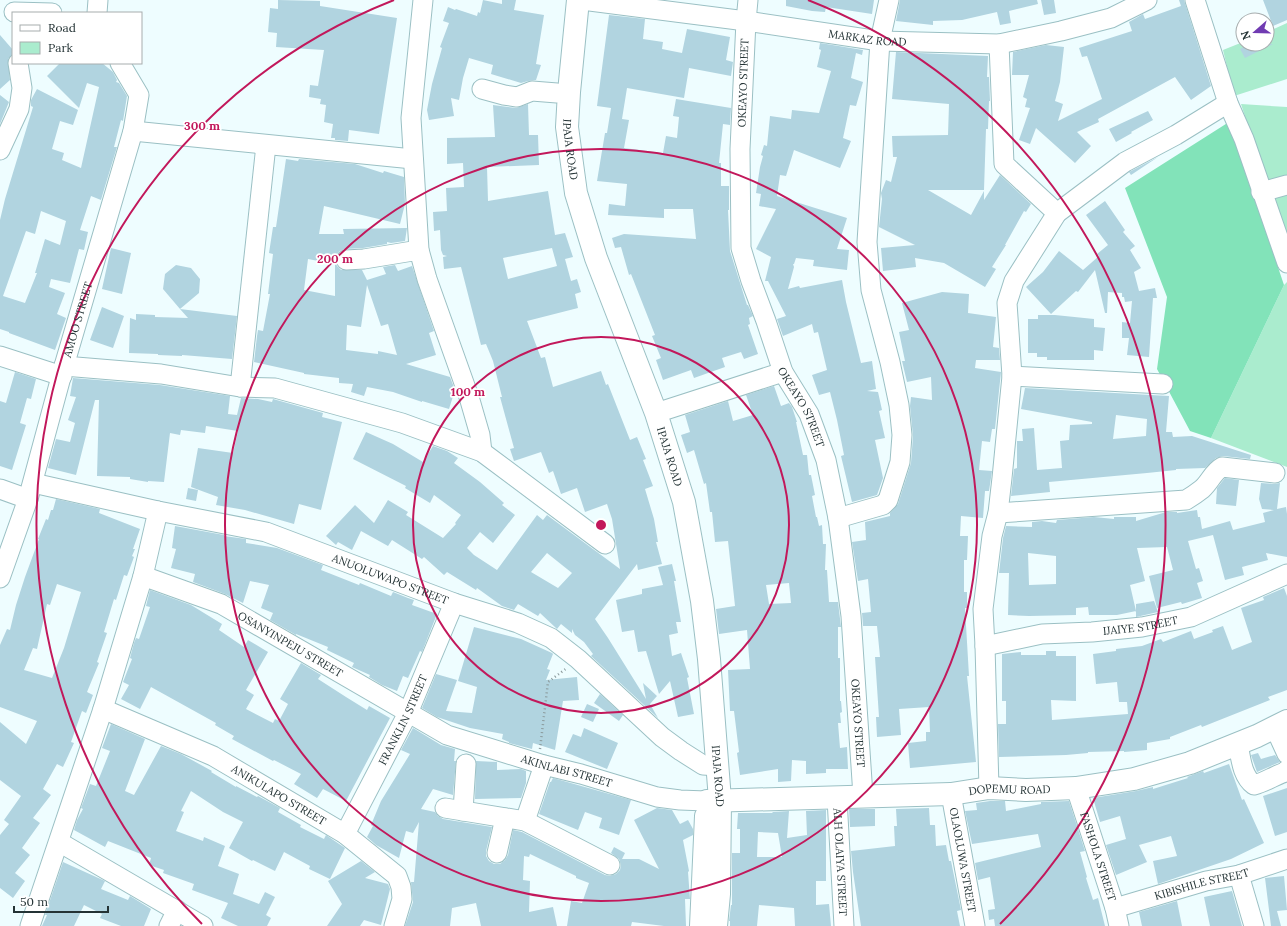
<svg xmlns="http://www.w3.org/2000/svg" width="1287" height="926" viewBox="0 0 1287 926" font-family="Lora,serif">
	<rect width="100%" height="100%" fill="#eefdff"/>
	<path fill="#aaecce" d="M1287,23V79L1234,96L1223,50L1243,42V44H1267V32Z
		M1241,104L1287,107V175L1266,181Z
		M1287,191V243L1270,195Z
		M1287,282V467L1211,438L1284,285Z"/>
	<path fill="#82e3b9" d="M1229,122L1284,285L1211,438L1190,431L1157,369L1167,297L1125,188Z"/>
	<path fill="#b1d4e0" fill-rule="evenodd" d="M278,0L320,1V6L397,18L379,134L349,130L348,141L335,140V138H331L333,124L324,122L326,105L320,104L321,99L309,97L310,85L318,86L324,50L276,47L277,33L268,32L270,8L278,9Z
		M483,0L502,4V0H516L514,10L544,15L536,64L541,65L536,80L528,81L521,83L491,74L493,65L469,58L463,78L459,100L451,98L454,116L429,120L427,110L432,84L442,48L440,47L449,23L443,21L448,7L455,10L456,9L477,16L478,12L480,13Z
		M786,0H874L872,14L826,7L825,12L812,11L786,6Z
		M900,0H1037L1038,4L1009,11L1011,23L1000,25L997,12L962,20L933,21V25L896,21Z
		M1041,0H1054L1056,13L1044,15Z
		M1179,0H1184L1211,86L1191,100L1175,77L1098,119L1099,122L1077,132L1091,146L1075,163L1036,128L1030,144L1019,140L1030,108L1025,107L1027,99L1023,97L1029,75H1012L1013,52L1046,45L1064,47L1060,82L1055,101L1063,104L1058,121L1102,99L1087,56L1082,57L1079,48L1132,31L1129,22L1143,14L1145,19L1181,6Z
		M1263,0H1287V20L1273,26Z
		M609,15L645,19L643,39L663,42L662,49L682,53L687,29L730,37L726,60L733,62L731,76L689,68L684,98L627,88L622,119L629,120L624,148L663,153L666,136L677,138L679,117L673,116L676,99L731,108L730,125L723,124L719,163H721V186H729V210H728L730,251L747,305H748L753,316L749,318L750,324L748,325L758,354L744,359L741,352L722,358L725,367L694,378L691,370L663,380L656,360L661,358L652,336L655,335L631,274L629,275L621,247L615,248L612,238L624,234L696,239L693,209H664V218L608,215L609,204L625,206L627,184L597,181L605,133H607L611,108L597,106Z
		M0,35L13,50V54L8,59L10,80L0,89Z
		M820,43L863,50L862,55L856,53L851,78L863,82L856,106L850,105L843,138L851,141L840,168L794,150L786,176L780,175L777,196L847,218L837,249L849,250L847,270L813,266L814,260L796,258L794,264H793L794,267L788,289L799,286L800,288L842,280L846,302L861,363L872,361L876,389L867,391L878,392L882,410L879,411L885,438L875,440L883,478L877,495L852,502L841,456L844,455L837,420L830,392L819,395L812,375L827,370L818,332L814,333L812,324L783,336L777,319L786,316L768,281H765L771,257L756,249L776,209L759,206L761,194L756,193L760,167L763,156L761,155L764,145L767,146L770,116L791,119L792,110L819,113L831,71L817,67L821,50L819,49Z
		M1249,44H1273L1245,58L1240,49Z
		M896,52L988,56L987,77H989L990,101H989L988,129H986L984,190H928L971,215L984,191V200L1000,175L1031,204L1026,212L1024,211L1005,245H1006L992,267L996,269L985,287L944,263L915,258L916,267L883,271L881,248L915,245L879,227L882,199L881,193L886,180L891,182L897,157H893L892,136L948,135L949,104L892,99Z
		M60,63H102L113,72L117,80L116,82L119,83L127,96L123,121L121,120L114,147H117L103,193L101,200L91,196L80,230L88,232L84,250L79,249L70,283L51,279L49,287L65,293L57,314L66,318L55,350L9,333V332L0,329V220L5,199L33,107L31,106V100L37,89L78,110L73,125L60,121L52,149L64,153L62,160L81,168L99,87L87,83L79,108L47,76ZM41,211L66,221L60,245L45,239L35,273H37L25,303L3,296L26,231L35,234Z
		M0,95L9,102L0,124Z
		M528,104L529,135H538L539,165L487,167L488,201L548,191L555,235L565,233L573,257L565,259L571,281L577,279L581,292L575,294L578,308L527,321L541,358L545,357L553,387L601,371L606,385L608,384L630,440L637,437L646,459L643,460L653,486L645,489L654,519L658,542H656L662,564L638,570L637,564L595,619L608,638L646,699L643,683L657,696L650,704L658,718L591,656L593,654L584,642L575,635L572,629V633L561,624L557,629L540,613L538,616L518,604L514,610L502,606L477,588L476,590L447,572L444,575L424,557L422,559L392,540L388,546L361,531L352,550L338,542L336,545L326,536L355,505L374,523L388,500L408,512L406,515L443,538L456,524L455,523L461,515L434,495L430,503L405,488L406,486L353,459L366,432L393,444L423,462L433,446L447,451L458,458L454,463L480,482L504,503L502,505L515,515L493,543L480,532L467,548L474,555L497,570L537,515L543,520L547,515L620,569L612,519L607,504L585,512L577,488L561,494L553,471L549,473L541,452L514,461L510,449L514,448L500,397H502L493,361L486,344L481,345L461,267L444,269L443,257L447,256L443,255L441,250L440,230L434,231L433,212L447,211L446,188L464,187L463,163L447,164V138L495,137L493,105L516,108ZM552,248L557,266L508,279L503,258ZM547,553L572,573L558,588L531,572Z
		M1148,111L1153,120L1131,132L1132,133L1116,142L1109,129Z
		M1158,157L1131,175L1129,172L1131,171Z
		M286,159L298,161L299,159L355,164L383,173L384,171L404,177L405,204L400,224L324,206L319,234H344L343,229L407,228L405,241L391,243L387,242V244L363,248L345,249L340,251L336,255L335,261L337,266L341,270H362L367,280L386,274L383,267L395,265L398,271L412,266L434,331L429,333L436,355L406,364L450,377L455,390L449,409L422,401V402L393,392L367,387L364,396L351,392L353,384L339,383V378L304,374V373L254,362L257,336L258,330L263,331L270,294H268L273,254L269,253L273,227H276ZM308,259L329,263H335V296L304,290ZM367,285L381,326L388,324L397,355L378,351V354L346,350L347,325L361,327Z
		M1105,201L1125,230L1123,232L1135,246L1130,250L1141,268L1134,272L1139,291L1155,288L1157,298H1153L1149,357L1127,355L1129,338H1122V322L1130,323L1132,301L1125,302L1124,297H1122V293L1108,292L1107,313H1105L1095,270L1078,292L1076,291L1051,314L1026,287L1043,272L1059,251L1083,270L1099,256L1097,254L1108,245L1086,215Z
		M111,248L131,253L122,294L102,289Z
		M176,265L191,268L200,279L199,293L180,309L163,289L165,274Z
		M942,292L969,294L968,313L996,317L993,347L999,348L1000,360H976L975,368L1001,372L995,429H992L990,442L982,441L979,470L992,471L989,491H985L983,518L961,516L960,536H968L967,560H964V592H967V608H965L969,676H967L976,762L910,768L908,743L926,741V732H930L929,707L899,709L901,735L877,737L876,717H879L875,657H880L877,626H863L862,613L871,612L868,579L858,581L852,542L866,540L865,522L890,516V513L898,504L911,463L913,436L910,406L911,397L932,400L931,377L907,382L902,361H905L899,332L909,330L902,303Z
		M102,307L124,316L113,348L90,340Z
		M180,309L237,316L232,359L182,355V356L158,355V354L129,353L130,318L136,320V314L155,315V317L188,318Z
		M1038,315H1055L1094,319V327L1105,328L1103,351L1094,350V360H1047V357H1037V353H1028V319H1038Z
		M15,372L36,379L31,399L27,398L20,423L26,425L12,470L0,466V401L6,403Z
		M73,378L160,385L230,396L228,414L237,415L241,398L258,399L272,402L273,399L323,413L322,417L342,422L321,510L299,504L294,524L245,510L216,505L218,497L191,487L198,448L233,453L238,431L206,426L205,433L181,430L180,435L170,433L164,482L148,481V482L130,479V477L97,476L99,400H95L76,475L48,468L56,439L70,442L75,423L68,420L76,397L70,396Z
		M774,386L781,406L789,403L792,407L797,422H796L803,455H807L809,475H811L815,495L812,496L816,517H817L819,526L822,525L823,544H826L825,570H827L829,602H838L841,627H838V658H840V701H841L842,712L840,713L841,723H838L840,748L847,747L848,769H826V773L806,774V761L792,760L791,781L778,782V769L740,775L737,753L739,752L734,711H730L728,670L750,669L747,630L719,634L716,609L735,606L728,541L715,542L712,512H710L706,483L704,484L694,450L687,453L681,435L690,432L685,415L728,401L733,421L753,415L746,395ZM789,583L791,603L769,604L766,585Z
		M1025,388L1169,396L1166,432H1172L1173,437L1192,436L1251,455L1250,459L1223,456L1216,458L1205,468L1176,469V470L1147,473L1049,482L1050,492L1011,496L1014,469L1017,468V441H1023L1022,429L1034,428L1037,470L1062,468L1060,441L1069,440L1070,425L1092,424V422L1021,409ZM1116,415L1147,419L1146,436L1113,439Z
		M1225,478L1239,480L1236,506L1216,504L1217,488Z
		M1261,483L1274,484L1280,483L1277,509L1286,507L1287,514V557L1266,553L1268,560L1242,567L1244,575L1225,580L1213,535L1188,541L1196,569L1199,568L1203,581L1197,583L1202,598L1182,604L1181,602L1157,608L1149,576L1173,570L1167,547L1137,548L1145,581L1130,585L1136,611L1117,615H1089L1088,607L1076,608V615L1029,616L1008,615L1009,573H999L1003,538L1006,526L1032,527V522L1042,521L1056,523L1057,520L1094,517L1114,519V517H1136V521L1166,512H1177V513L1197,510L1198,517H1200L1202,529L1230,521L1233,530L1265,522L1263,513L1274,510L1262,509L1259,499ZM1028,553L1056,556V584L1029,585Z
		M188,488L198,490L196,501L186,499Z
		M56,499L100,509L99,513L140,529L133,549H135L132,556L134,557L127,576L124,575L116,600L114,599L104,632L107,633L97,662L99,663L87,692L93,695L86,713L82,711L71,742L74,743L63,767L57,764L43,789L51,795L33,818L40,823L22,848L30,855L15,873L25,881L13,898L0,888V835L9,824L4,820L21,796L0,780V722L26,744L37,721L0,707V645L7,629L10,630L16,605L25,577L39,539H38L46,519L48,520L51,510H53ZM57,584L81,592L64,648L52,678L24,670L33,648L37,649L47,604L50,605Z
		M175,526L224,535V536L246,539V543L277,548L323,565L321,570L359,585L360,583L391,596L393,592L408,598L414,600L412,605L437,614L422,652L420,651L408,678L403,676L397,691L382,685L369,677L370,675L352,667L354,663L327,650L328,647L296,634V635L270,620L273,613L261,608L269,585L250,581L243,603L225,594L193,582L195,574L171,568L176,549L172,548Z
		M672,564L676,581H674L681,622H676L678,633L669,635L672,656L681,653L689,677L687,678L694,714L678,717L670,681L659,694L646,651L638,652L634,630L622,632L616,600L642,594V589L663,585L658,567Z
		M1284,588L1287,596V690L1268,697L1270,700L1202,727L1201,725L1170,737V739L1147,743V750L1124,752V751L1088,752V753L1066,755L999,757L998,724H1006V701H1002V654L1021,652V655H1046V651H1056V656H1076V701L1051,700L1052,720L1128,714L1127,702H1119L1117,682L1096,684L1093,654L1116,651V649L1142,646L1161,639L1163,642L1191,631L1194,639L1213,632L1212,630L1223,626L1232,650L1252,642L1241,608L1264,600L1263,597Z
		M150,590L191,605L222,624L219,630L244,647L248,640L268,652L246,690L254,695L246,709L273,723L275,719L279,721L288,704L280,699L301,663L321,675L318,679L346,697L367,710L369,706L390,718L346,801L323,789L317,798L294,784L301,774L274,760L273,761L232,739L234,736L215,725L216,723L151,687L140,709L121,699L129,685L123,682L132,659L130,658L134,643L136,638L139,639L150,607L146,606Z
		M1154,601L1158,612L1136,617V604Z
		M474,627L521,639L552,653L553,654L547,669L550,670L546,680L577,677L579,700L563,701L555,750L533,743L532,749L509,743V742L502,739L503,734L470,728L437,717L422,708L436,674L457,680L446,711L472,713L477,687L458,681Z
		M600,694L623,715L619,721L594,703Z
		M587,704L599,709L593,722L581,717Z
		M111,724L145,739L125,791L134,795L161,746L181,754L212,771L211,772L236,787V786L257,797L258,796L280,808L278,812L301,825L300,827L324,839L326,835L345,848L330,879L309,869L310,866L284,852L275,871L253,860L252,861L229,848L243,822L223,812L191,791L181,811L184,812L176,831L203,841L204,837L225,846L218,866L239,874L233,894L259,904L265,892L275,897L266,915L271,918L267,926H238L221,918L228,903L192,890L194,884L163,873L164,870L149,865L151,858L108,841L105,847L74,830L77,820L83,809L81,808L90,784L96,786L110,751L102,748Z
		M413,728L441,745L455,749L454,761H456L453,795L433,789L421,809L435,812L438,816L443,819L492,827L486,851V856L489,861L494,864H500L505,860L508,855L513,830L522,832L605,875L610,876L616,874L620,870L621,865L619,859L611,853L614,847L625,853L622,859H639L659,869L634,820L657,808L672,810L680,824L688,820L693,829V835L683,840L689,871L688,872L690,899H685L686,926H664L632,922L631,926H567L571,901L582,903L589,883L576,878V876L530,854L529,857L524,856L523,880L530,881L529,912L553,907L557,926H481L476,903L452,908L450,926H405L413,902L411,882H414L419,822L413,833L406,831L399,858L376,845L367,837L373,826L371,825L381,801L410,754L401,750Z
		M584,728L618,743L607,769L565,752L573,734L581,737Z
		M1258,753L1261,759L1275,755L1280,762L1257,772L1251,755Z
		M476,761L497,762V770L521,769L526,771V783L521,798L475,799Z
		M1229,764L1242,800L1244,799L1264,843L1231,859L1158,884L1153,861L1177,856L1171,836L1139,845L1147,862L1116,875L1106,845L1126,839L1120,816L1100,822L1093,798L1136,791L1153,787V789L1188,778L1187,777L1203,771L1204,773Z
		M553,778L631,800L619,835L599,828L602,818L585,812L578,830L539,814L550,782H551Z
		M1287,788V832L1275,836L1263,796Z
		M990,801H1005L1006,811L1041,804V802L1069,801L1085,851L1080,852L1087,877L1086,878L1093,900L1098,898L1105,926H995L994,919L989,920L988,910L995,909L990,877L978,880L975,863L1041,847L1038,834L972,844L965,811L977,810L976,803Z
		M929,808L930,825H935L936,846L946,845L949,861H951L961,910L957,911L960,926H861L853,872L851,851L895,846L894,826H897L896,809Z
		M849,809H875V826L850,827Z
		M826,810V881H816V905L829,904L831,926H795L794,908L759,905L757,926H730V921H729L731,905H732V853H740V829H737L738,813H772L773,812L789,811L787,838L807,835L806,811ZM758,832L778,833L782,857H757Z
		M361,861L375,872L365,878L388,884L390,889L381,925L364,920L360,926H327L342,904L328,881Z
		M63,862L105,881L101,889L128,900L130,896L151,909L144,926H121L100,918L102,914L84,905L74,926H42L47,915H45Z
		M1284,876L1287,910L1277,911L1281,926H1271L1265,878Z
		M1232,891L1242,926H1210L1204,897Z
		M1177,901L1182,926H1142L1139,912Z"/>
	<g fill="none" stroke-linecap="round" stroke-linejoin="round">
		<defs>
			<g id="minor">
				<path d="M423,0L411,118L419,250L427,279L469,397L480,435L482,452"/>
				<path id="s1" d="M582,0L746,21L880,41L999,44L1061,31L1111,18L1147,0"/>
				<path id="s2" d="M748,0L746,21L740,149L741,248L751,281L766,321L783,372L809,414L826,460L838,518L851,616L863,796"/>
				<path d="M1195,0L1228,103L1244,139L1287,263"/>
				<path d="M14,12L52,13"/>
				<path d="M97,13L98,0"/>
				<path d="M999,44L1004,164L1057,213"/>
				<path d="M482,89L504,95L517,97L532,91L557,93"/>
				<path d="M133,131L413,159"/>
				<path d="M0,150L19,109L22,88L18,63"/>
				<path d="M1261,192L1287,185"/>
				<path d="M346,260L364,259L419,250"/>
				<path d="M0,356L62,376"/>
				<path d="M64,366L161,374L240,387L275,388L402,423L482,452L605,544"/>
				<path d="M1012,376L1163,384"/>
				<path d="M240,387L266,145"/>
				<path d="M656,413L783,372"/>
				<path id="s3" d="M33,483L158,511L266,532L454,603L518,623L551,638L578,659L662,737L681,751L703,765L718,766"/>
				<path d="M0,489L28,499"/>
				<path d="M998,513L1186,500C1191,497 1197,493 1202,489C1210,482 1213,472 1222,467L1275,473"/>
				<path d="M838,518L883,505L888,500L900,462L902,435L899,405L890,362L871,290L867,242L880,41L889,0"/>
				<path id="s4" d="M143,576L221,604L447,735L544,765L581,774L657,797L680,800L706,801"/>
				<path id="s5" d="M0,578L28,499L64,366L133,131L139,95L120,63"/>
				<path id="s6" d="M985,646L1042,634L1092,632L1142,627L1191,617L1287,574"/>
				<path id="s7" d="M103,709L213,756L345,834L397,876L401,887L402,899L394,926"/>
				<path d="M1275,728L1287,754"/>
				<path d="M1238,744C1241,759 1242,776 1254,785C1266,782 1275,775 1286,772L1287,770"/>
				<path d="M989,788L985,646L983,609L992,536L998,513L1002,478L1012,376L1007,303L1014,281L1057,213L1125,162L1176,135L1228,103"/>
				<path id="s8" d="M1076,788L1115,908L1119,926"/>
				<path id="s9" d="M951,794L975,926"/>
				<path id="s10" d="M837,798L844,926"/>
				<path d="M445,808L525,821L610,865"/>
				<path d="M463,811L466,764"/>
				<path d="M525,821L544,765"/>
				<path id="s11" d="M345,834L408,713L454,603"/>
				<path d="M59,842L203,926"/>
				<path d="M497,853L505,818"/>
				<path d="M1239,875L1254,926"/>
				<path id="s12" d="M1115,908L1206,881L1239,875L1287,859"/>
				<path d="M30,926L103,709L143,576L158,511"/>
				<path d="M169,926L177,910"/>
			</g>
			<g id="major">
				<path id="s13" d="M578,0L569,92L567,127L576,193L596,258L656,413L684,502L702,601L709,659L720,800L719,894L716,926"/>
				<path id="s14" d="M707,801L951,794L989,788L1026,790L1076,788L1134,779L1190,763L1257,736L1287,721"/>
				<path d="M701,926L706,816"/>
			</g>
		</defs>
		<use href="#minor" stroke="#9bc0c4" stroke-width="21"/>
		<use href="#major" stroke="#9bc0c4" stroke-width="24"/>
		<path stroke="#8b9a9c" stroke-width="2.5" stroke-dasharray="1 3" stroke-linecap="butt" d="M540,749L548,682L567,668"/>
		<use href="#minor" stroke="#fff" stroke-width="19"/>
		<use href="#major" stroke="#fff" stroke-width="22"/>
	</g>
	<g fill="none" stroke="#c2185b" stroke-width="2">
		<circle cx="601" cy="525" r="188"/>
		<circle cx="601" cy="525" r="376"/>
		<path d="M202 924A564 564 0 0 1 394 0M808 0A564 564 0 0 1 1000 924"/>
	</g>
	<g text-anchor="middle" stroke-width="3.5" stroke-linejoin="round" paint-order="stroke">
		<g font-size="11" fill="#243335" stroke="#fff">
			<text dy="4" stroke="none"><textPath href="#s1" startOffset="288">MARKAZ ROAD</textPath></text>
			<text transform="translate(743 83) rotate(-88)" y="4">OKEAYO STREET</text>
			<text dy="4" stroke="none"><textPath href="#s13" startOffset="150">IPAJA ROAD</textPath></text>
			<text dy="4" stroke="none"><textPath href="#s5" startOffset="270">AMOO STREET</textPath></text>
			<text dy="4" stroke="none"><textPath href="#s2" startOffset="419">OKEAYO STREET</textPath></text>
			<text dy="4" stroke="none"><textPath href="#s13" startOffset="474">IPAJA ROAD</textPath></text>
			<text dy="4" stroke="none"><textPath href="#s3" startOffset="371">ANUOLUWAPO STREET</textPath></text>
			<text dy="4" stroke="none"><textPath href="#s6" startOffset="157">IJAIYE STREET</textPath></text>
			<text dy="4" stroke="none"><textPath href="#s4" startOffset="163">OSANYINPEJU STREET</textPath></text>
			<text dy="4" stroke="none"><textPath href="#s11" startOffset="128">FRANKLIN STREET</textPath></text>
			<text dy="4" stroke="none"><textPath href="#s2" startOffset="743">OKEAYO STREET</textPath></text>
			<text dy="4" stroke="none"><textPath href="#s4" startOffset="469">AKINLABI STREET</textPath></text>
			<text dy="4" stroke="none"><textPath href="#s13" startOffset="798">IPAJA ROAD</textPath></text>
			<text dy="4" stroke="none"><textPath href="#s14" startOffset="303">DOPEMU ROAD</textPath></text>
			<text dy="4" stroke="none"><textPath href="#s7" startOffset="196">ANIKULAPO STREET</textPath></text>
			<text dy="4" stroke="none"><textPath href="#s8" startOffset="72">FASHOLA STREET</textPath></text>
			<text dy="4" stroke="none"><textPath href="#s9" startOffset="67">OLAOLUWA STREET</textPath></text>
			<text dy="4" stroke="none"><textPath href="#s10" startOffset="64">ALH OLAIYA STREET</textPath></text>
			<text dy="4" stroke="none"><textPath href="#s12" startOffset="90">KIBISHILE STREET</textPath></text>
		</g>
	</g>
	<circle cx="601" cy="525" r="6" fill="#c2185b" stroke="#fff" stroke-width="2"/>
	<g font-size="12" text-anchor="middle" font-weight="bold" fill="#c2185b" stroke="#fff" stroke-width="3.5" stroke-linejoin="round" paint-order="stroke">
		<text x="202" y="130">300 m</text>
		<text x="335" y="263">200 m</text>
		<text x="468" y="396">100 m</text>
	</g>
	<rect x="12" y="12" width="130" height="52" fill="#ffffff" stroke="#a7adae"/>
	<rect x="20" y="25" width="20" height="6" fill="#ffffff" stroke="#a7adae"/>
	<text x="48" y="32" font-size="12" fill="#243335">Road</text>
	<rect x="20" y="42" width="20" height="12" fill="#aaecce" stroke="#a7adae"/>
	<text x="48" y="52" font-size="12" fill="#243335">Park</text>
	<g transform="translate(1255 32) rotate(250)"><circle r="19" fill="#ffffff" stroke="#a7adae"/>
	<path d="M0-3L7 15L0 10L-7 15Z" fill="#703bb2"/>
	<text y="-6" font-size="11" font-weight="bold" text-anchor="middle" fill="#243335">N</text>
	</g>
	<path d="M14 906v6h94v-6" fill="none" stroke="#243335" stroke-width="2"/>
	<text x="20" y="906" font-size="12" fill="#243335" stroke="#ffffff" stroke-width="3" paint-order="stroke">50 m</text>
</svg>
